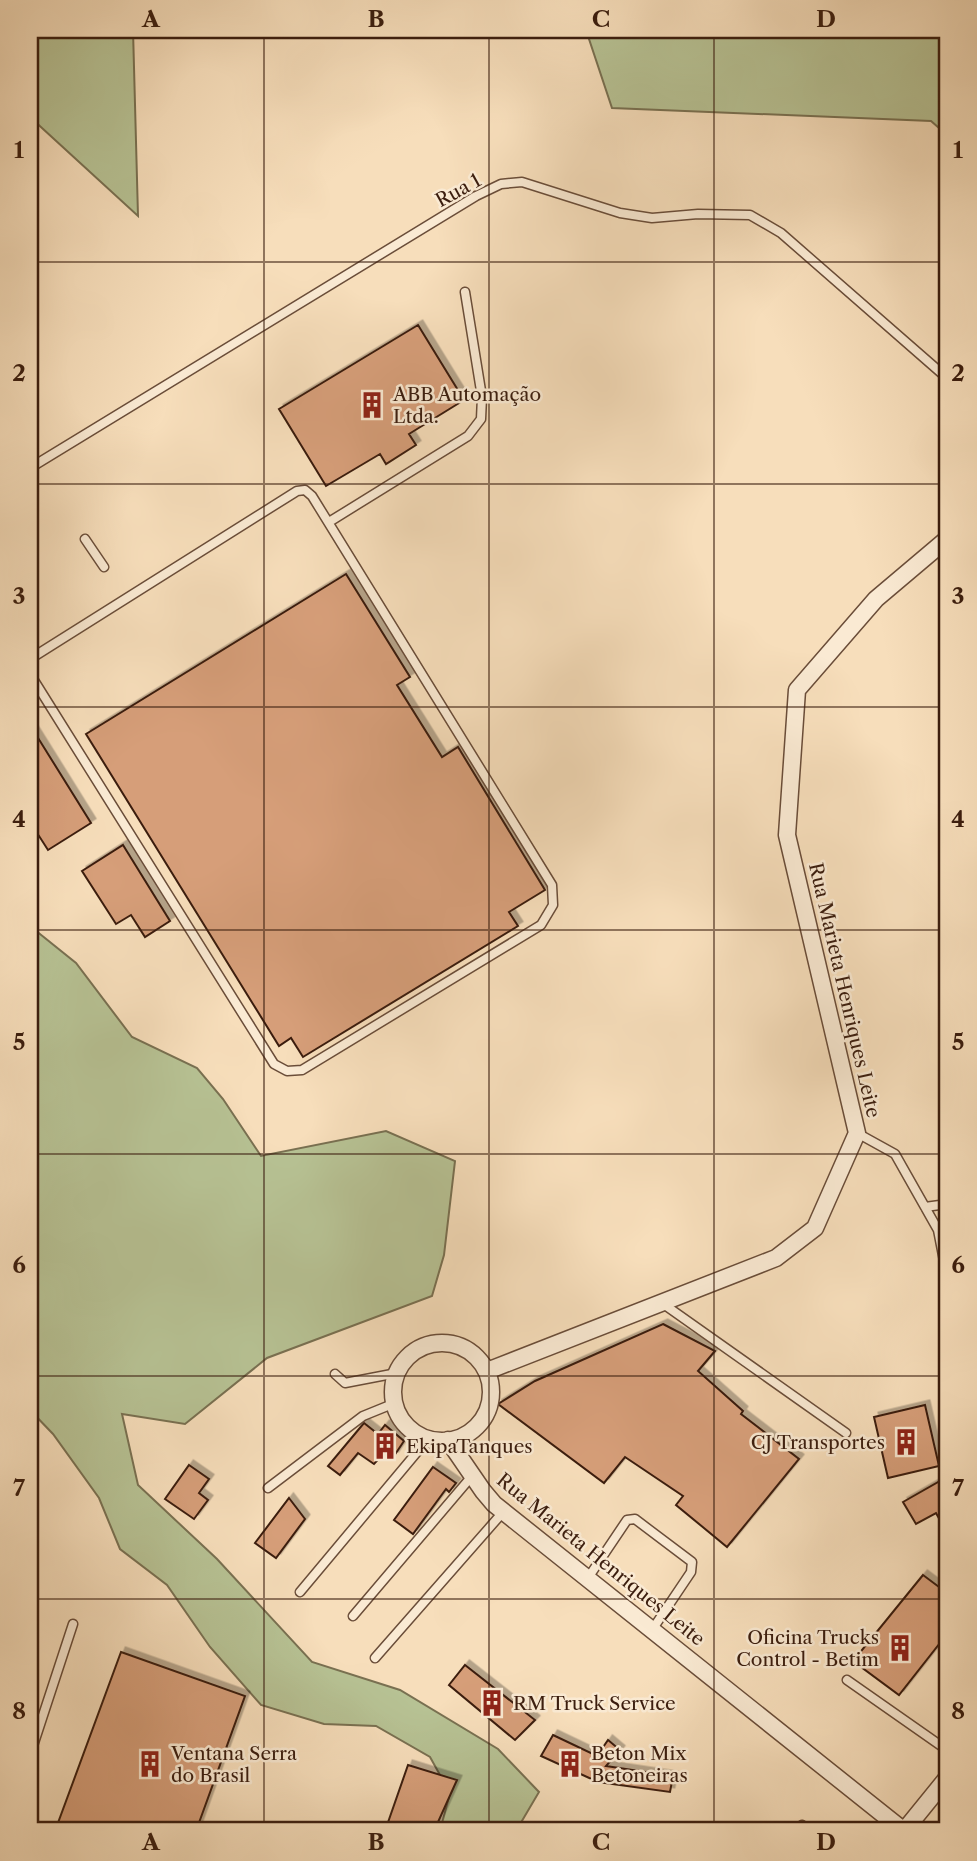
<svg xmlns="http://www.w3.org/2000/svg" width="977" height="1861" viewBox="0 0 977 1861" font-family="'Libre Caslon Text',serif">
	<defs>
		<filter id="shadow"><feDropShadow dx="4.5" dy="-4.5" stdDeviation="0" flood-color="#0004"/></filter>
	</defs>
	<rect width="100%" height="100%" fill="#f7debb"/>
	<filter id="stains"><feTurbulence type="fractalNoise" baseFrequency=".00286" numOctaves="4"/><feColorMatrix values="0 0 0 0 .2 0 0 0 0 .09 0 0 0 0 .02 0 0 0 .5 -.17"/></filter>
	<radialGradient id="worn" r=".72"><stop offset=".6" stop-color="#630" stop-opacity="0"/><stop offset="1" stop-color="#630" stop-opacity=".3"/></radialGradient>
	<path fill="#b7c294" stroke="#797051" stroke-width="2" d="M30,30H133L138,216L30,117Z
		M586,30H947V135L931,121L612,108Z
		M30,926L76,963L132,1037L197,1068L223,1099L261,1156L386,1131L455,1161L444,1255L432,1296L267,1358L185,1424L122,1414L138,1485L217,1559L312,1662L400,1690L498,1749L539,1792L516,1831H440L450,1793L430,1757L376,1726L324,1724L261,1705L210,1647L167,1585L120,1549L99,1498L53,1434L30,1410Z"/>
	<path fill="#d69e79" stroke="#3b1d0e" stroke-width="2" filter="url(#shadow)" d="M418,325L464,400L409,434L416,445L386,464L380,454L326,486L279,409Z
		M346,574L410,677L397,685L442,757L458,747L545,890L509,912L518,926L303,1057L291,1038L279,1046L86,734Z
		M30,725L91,823L48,850L30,822Z
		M123,845L170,921L145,937L131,915L116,924L82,871Z
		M663,1324L715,1351L698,1371L743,1411L741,1414L799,1459L727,1547L676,1505L683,1496L625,1457L604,1483L498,1404L535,1381Z
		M925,1405L939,1466L888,1478L874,1417Z
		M364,1423L378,1434L385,1425L404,1441L394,1456L386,1451L374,1464L358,1453L340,1475L328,1466Z
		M189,1465L209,1479L199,1493L208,1500L194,1519L165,1499Z
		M433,1467L456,1483L449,1492L446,1489L413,1534L394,1520Z
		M947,1477V1533L936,1513L916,1524L903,1502Z
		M289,1498L305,1519L276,1558L255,1543Z
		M923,1575L947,1593V1634L899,1695L853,1661Z
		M121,1652L245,1696L196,1831H55Z
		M465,1665L535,1720L515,1740L449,1685Z
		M553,1735L597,1756L608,1740L620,1750L606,1766L673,1776L670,1792L598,1782L541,1756Z
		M408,1765L457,1780L434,1831H385Z"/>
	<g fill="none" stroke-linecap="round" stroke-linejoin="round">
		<defs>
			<path id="lane" d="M30,468L476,196L501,184L522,182L620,213L652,218L698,214L750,215L781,233L947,378
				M329,522L468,436L481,419L482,397L465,292
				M85,539L104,567
				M30,659L297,491L305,490L312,496L552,885L553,905L541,925L302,1070L287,1071L274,1064L30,674
				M857,1133L895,1154L938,1230L947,1276
				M925,1207L947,1204
				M662,1303L846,1433
				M335,1374L345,1383L397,1373
				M268,1488L363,1416L395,1403
				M588,1578L627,1520L635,1519L692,1562L691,1572L652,1630
				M300,1592L428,1439
				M353,1616L472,1476
				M375,1658L504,1511
				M847,1680L947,1750
				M30,1755L73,1624
				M631,1829L634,1831
				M801,1831L802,1825"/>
			<path id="street" d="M393 1392a49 49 0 1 1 98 0a49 49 0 1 1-98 0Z
				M487,1371L776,1258L815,1228L857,1133L787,835L797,690L876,599L947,539
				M448,1440L483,1491L494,1504L904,1831
				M904,1831L947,1778"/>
		</defs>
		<use href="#lane" stroke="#6a4d39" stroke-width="11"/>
		<use href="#street" stroke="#6a4d39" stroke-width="19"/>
		<use href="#lane" stroke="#faead3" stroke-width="8"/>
		<use href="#street" stroke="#faead3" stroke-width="16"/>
	</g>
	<path fill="none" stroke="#3b1d0e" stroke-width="2" stroke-opacity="0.55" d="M264,30V1831M489,30V1831M714,30V1831M30,262H947M30,484H947M30,707H947M30,930H947M30,1154H947M30,1376H947M30,1599H947"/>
	<defs>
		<symbol id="building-bare" viewBox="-9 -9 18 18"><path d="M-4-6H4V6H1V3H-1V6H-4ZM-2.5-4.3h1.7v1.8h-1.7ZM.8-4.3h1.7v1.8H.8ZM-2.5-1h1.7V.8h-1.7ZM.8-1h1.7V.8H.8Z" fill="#8f2418" stroke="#faead3" stroke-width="2.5" paint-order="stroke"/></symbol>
	</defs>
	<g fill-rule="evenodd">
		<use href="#building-bare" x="353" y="386" width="38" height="38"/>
		<use href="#building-bare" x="887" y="1423" width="38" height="38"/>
		<use href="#building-bare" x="366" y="1427" width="38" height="38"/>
		<use href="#building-bare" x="881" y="1629" width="38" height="38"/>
		<use href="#building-bare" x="473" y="1684" width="38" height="38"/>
		<use href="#building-bare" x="131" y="1745" width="38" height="38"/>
		<use href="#building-bare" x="551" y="1745" width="38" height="38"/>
	</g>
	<g text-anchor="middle" stroke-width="5" stroke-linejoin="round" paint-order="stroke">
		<g font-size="19" fill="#3b1d0e" stroke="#faead3">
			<text transform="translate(458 190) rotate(-29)" y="7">Rua 1</text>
			<text transform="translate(845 990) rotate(77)" y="7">Rua Marieta Henriques Leite</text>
			<text transform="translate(601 1559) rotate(39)" y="7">Rua Marieta Henriques Leite</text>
		</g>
		<g font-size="19" fill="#3b1d0e" stroke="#faead3" text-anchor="start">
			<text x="393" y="401">ABB Automação<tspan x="393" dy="22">Ltda.</tspan></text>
			<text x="885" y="1449" text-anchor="end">CJ Transportes</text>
			<text x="406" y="1453">EkipaTanques</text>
			<text x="879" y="1644" text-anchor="end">Oficina Trucks<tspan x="879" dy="22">Control - Betim</tspan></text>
			<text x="513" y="1710">RM Truck Service</text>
			<text x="171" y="1760">Ventana Serra<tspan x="171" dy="22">do Brasil</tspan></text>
			<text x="591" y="1760">Beton Mix<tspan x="591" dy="22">Betoneiras</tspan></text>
		</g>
	</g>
	<rect width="977" height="1861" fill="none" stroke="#f7debb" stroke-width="77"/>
	<rect x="38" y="38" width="901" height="1784" fill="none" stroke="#3b1d0e" stroke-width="2.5"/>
	<g font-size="23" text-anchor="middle" font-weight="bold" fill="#3b1d0e">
		<text x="151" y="27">A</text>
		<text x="376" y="27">B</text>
		<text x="601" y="27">C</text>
		<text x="826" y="27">D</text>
		<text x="19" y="158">1</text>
		<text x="958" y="158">1</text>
		<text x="19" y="381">2</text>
		<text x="958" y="381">2</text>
		<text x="19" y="604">3</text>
		<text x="958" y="604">3</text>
		<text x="19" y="827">4</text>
		<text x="958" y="827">4</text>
		<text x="19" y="1050">5</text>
		<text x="958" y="1050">5</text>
		<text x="19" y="1273">6</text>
		<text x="958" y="1273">6</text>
		<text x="19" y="1496">7</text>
		<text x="958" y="1496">7</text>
		<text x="19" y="1719">8</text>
		<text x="958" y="1719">8</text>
		<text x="151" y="1850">A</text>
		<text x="376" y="1850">B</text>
		<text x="601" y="1850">C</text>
		<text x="826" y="1850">D</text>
	</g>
	<rect width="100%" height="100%" filter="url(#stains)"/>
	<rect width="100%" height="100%" fill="url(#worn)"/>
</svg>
